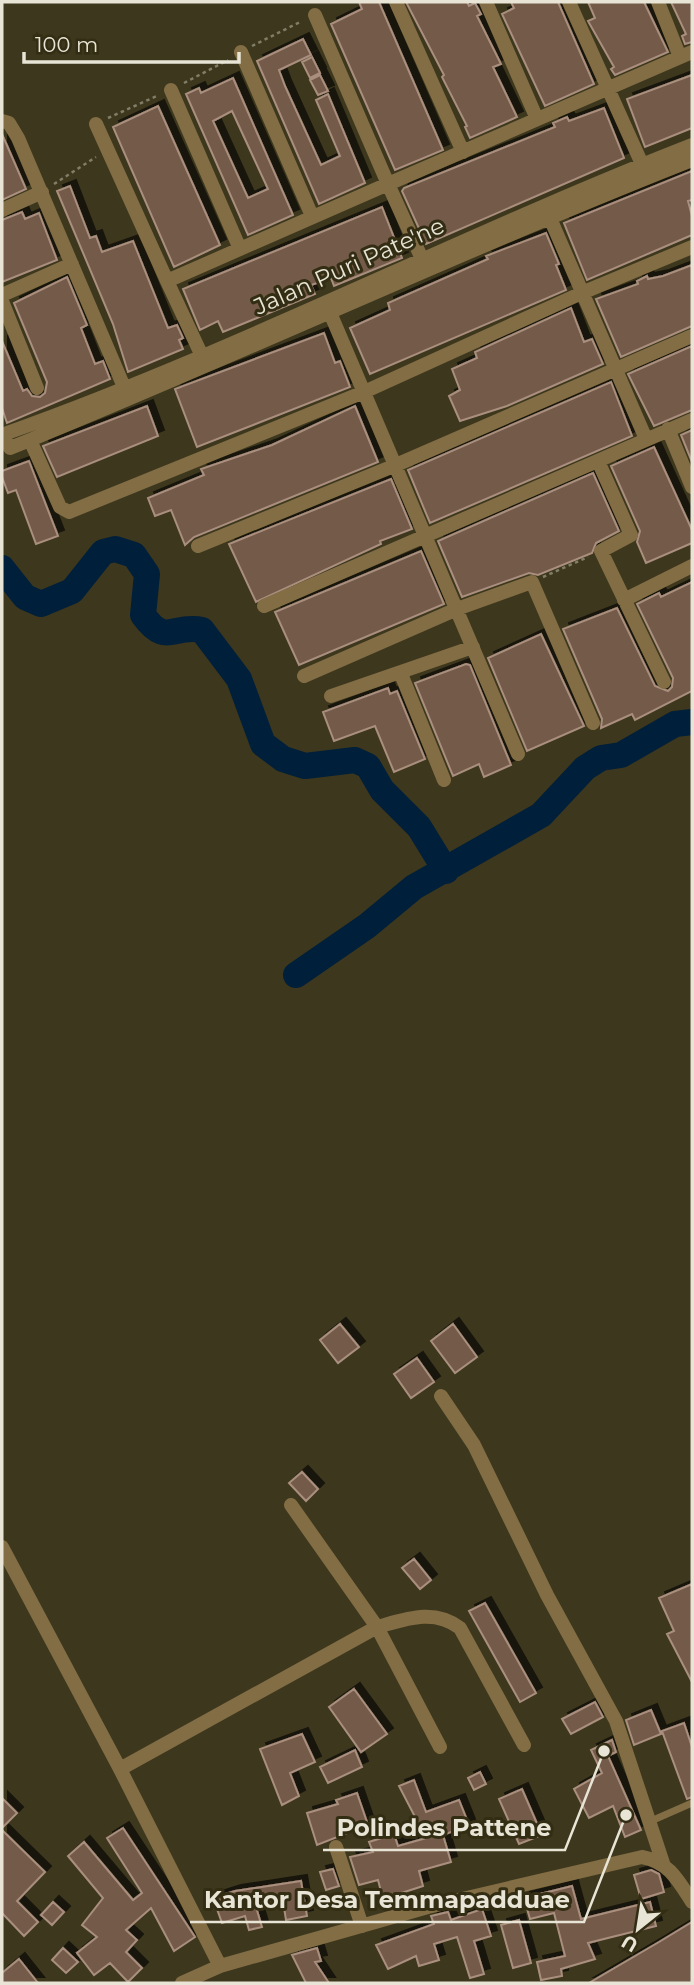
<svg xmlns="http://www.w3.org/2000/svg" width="694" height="1985" viewBox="0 0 694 1985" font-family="Montserrat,sans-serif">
	<defs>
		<filter id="shadow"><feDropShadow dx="6" dy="-6" stdDeviation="0" flood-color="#0009"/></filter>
	</defs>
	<rect width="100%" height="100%" fill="#3c371d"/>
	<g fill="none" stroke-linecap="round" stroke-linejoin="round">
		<path stroke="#001f3a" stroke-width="26" d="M2,568L25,597L41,604L72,591L103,552L115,549L134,555L147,574L143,615C166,647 172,624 202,630L239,679L263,744L283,759L305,766L355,760L368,766L382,790L419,827L446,871
			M296,975L367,926L414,887L541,815L585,768L601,758L621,755L675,724L692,722"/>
	</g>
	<path fill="#735a4a" stroke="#aa8f7e" stroke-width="2" fill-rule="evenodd" filter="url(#shadow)" d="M359,2H379L443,150L395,170L331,24L362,9Z
		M406,2H467L469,6L475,3L481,14L477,16L501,64L493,67L517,117L470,138L465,127L467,126L442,77L444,75Z
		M511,2H558L594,84L545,106L502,14L514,8Z
		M588,2H644L668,52L615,75L611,69L614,67L588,21L595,18Z
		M671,2H692V42L685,44L682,36L686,34Z
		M303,39L311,55L279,70L285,86L321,165L340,156L316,100L328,94L365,183L319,204L257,61Z
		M312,57L320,73L310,78L302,62Z
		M320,75L328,91L318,95L310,80Z
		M692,75V128L645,147L627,99Z
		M233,78L293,215L248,235L186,94L199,88L201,93ZM232,111L268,189L248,198L213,121Z
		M158,106L220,245L174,267L113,127Z
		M604,108L624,158L426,244L402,191L404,188L555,127L553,123L567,117L569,121Z
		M2,134L26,189L2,200Z
		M692,171V200L688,201L692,216V235L587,280L564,223Z
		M70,186L90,238L96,236L102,252L133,241L168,328L177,325L183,338L179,340L183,349L128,372L113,324L57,191Z
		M382,207L402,258L334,286L331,278L311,285L315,294L223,332L218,321L200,330L183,289Z
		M22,212L25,219L39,213L57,260L2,282V220Z
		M546,233L559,264L556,265L566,290L370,374L350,328L390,310L388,303L488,259L486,256Z
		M692,265V326L621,357L596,299L638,284L637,281L647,276L648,279L663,276Z
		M67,277L87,325L81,328L95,364L103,361L110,379L7,423L2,408V341L23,391L27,389L32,396L40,397L45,393L47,382L14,303Z
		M571,308L584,342L592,339L603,364L507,406L460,421L449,396L460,390L452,369L477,358L475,352Z
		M324,333L335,363L340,361L350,387L197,447L175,389Z
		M692,346V410L654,426L628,374Z
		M611,382L632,436L430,523L408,470Z
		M147,406L158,436L57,477L43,446Z
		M355,406L378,462L194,537L185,545L171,510L155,516L148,498L204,475L201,469L272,445Z
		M692,430V462L681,435Z
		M654,447L692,530V543L646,563L637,542L640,531L611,466Z
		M29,461L58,536L36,544L16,490L8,493L2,477V471Z
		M593,473L619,531L596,543L592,553L538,575L529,573L462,597L438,541Z
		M391,479L412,529L380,541L381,544L256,602L229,544Z
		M421,551L444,604L299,665L275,612Z
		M692,582V691L635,720L632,714L601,728L602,719L563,629L617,608L655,686L668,691L672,687L673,678L637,604L659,593L661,597Z
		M541,634L584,726L527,751L488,658Z
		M466,664L470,665L511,765L484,777L479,764L453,776L415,683Z
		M388,688L390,694L397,691L425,759L394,772L375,726L334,741L323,712Z
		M340,1324L359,1347L338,1363L320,1340Z
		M453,1324L477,1357L455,1373L431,1341Z
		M417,1358L434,1382L411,1398L394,1374Z
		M302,1472L318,1489L306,1501L289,1483Z
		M414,1559L431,1580L420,1589L402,1568Z
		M692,1584V1682L667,1634L674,1631L659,1598Z
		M485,1603L536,1693L520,1702L469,1611Z
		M354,1689L387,1734L361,1752L329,1707Z
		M595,1702L603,1717L571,1734L562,1719Z
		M651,1710L661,1734L634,1745L626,1720Z
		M684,1723L692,1747V1797L687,1799L662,1731Z
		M302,1734L315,1762L290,1773L299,1796L282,1805L260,1749Z
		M612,1740L616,1752L608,1756L641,1830L625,1837L613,1806L589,1818L574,1789L602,1773L591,1750Z
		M355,1750L362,1767L328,1783L320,1767Z
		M480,1772L486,1784L474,1790L468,1778Z
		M414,1780L426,1812L459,1800L469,1825L443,1835L451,1862L419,1871L423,1886L383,1899L378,1880L359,1885L350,1857L373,1852L369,1842L394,1834L398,1846L426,1838L399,1786Z
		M522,1789L542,1835L519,1844L499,1799Z
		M357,1793L368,1825L317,1845L307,1813L338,1804L336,1800Z
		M2,1798L17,1813L2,1828Z
		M123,1828L195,1937L174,1951L151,1908L126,1930L137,1940L126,1952L142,1968L128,1982L110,1963L94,1975L77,1953L97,1937L82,1925L103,1898L68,1856L84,1842L133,1900L142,1893L107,1838Z
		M2,1830L45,1872L17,1901L38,1922L24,1936L2,1913Z
		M333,1869L339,1886L326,1890L320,1872Z
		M651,1870L659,1874L664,1892L641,1899L634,1875Z
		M301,1881L307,1916L286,1920L283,1901L256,1907L262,1927L249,1930L245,1916L222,1923L213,1898L235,1891Z
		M572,1886L581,1919L650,1902L656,1926L588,1943L595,1959L561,1969L562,1976L541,1980L537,1962L565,1956L554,1913L530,1919L524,1898Z
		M53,1902L64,1912L52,1925L41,1915Z
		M482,1909L491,1936L474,1941L484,1974L470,1978L457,1937L434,1944L439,1960L419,1966L416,1956L388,1969L376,1945L434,1924L431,1916L448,1912L451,1920Z
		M519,1920L531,1963L513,1968L501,1925Z
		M692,1922V1983H589L659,1942Z
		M63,1948L78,1962L66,1973L52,1960Z
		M317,1948L321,1961L315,1962L329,1983H306L292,1955Z
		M19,1959L38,1983H2V1973Z"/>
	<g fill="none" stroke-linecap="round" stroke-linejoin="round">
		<path stroke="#817d67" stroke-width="2.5" stroke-dasharray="3.5 3.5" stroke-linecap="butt" d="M252,46L302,21
			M184,83L228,60
			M108,118L159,95
			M54,184L96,157
			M543,577L588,557"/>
		<path stroke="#826d44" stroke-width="7" d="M651,1821L692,1803"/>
		<path stroke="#826d44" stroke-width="14" d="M396,2L463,152
			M486,2L537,119
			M569,2L646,173
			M658,2L680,57
			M315,15L388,184L692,52
			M241,52L312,216
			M171,90L240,249
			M2,121L9,123L18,138L124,387
			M96,124L167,281L388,184L422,259
			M692,145C461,235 240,350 7,433L4,437L10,448L30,440C252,349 469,248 692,160
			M546,209L646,439
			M2,210L42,192
			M167,281L202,356
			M2,295L72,264
			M2,301L37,388
			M331,315L518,754
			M668,429L692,487
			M30,440L60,507L69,512L364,392L584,292L692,247
			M598,461L631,535L601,551L664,682
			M198,546L396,465L692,336
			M624,600L692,566
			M264,606L692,420
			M401,674L444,780
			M304,676L457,609L532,582L593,723
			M331,696L473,647
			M441,1396L474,1445L547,1595L616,1721L663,1863
			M291,1505L377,1627C406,1619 434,1608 460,1628L524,1745
			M2,1547L120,1769
			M336,1847L362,1926
			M220,1966L120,1769L377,1627L440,1747
			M182,1983L220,1966L428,1907L642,1857C669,1862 678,1880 692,1902"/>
	</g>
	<g text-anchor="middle" stroke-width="6" stroke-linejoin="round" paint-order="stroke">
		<g font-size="23" fill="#e8e5d6" stroke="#322d13">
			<text transform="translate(349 266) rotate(-24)" y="8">Jalan Puri Pate'ne</text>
		</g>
	</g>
	<path fill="none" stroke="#e8e5d6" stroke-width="2.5" d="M604 1751L565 1850H323M626 1815L584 1922H190"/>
	<g fill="#e8e5d6" stroke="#322d13" stroke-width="2.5">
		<circle cx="604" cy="1751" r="7"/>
		<circle cx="626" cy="1815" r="7"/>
	</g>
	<g font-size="24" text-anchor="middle" font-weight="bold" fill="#e8e5d6" stroke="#322d13" stroke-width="6" stroke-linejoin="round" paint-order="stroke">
		<text x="444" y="1836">Polindes Pattene</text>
		<text x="387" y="1908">Kantor Desa Temmapadduae</text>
	</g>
	<rect width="694" height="1985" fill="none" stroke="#e8e5d6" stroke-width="7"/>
	<g transform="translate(638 1929) rotate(210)" stroke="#322d13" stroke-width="5" paint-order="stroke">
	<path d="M0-5L12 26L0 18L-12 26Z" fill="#e8e5d6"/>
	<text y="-10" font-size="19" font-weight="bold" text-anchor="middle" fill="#e8e5d6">U</text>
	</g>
	<path d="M24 52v10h215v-10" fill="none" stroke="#e8e5d6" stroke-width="3.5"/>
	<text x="35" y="52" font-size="21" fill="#e8e5d6" stroke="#322d13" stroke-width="5" paint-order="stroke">100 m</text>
</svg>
